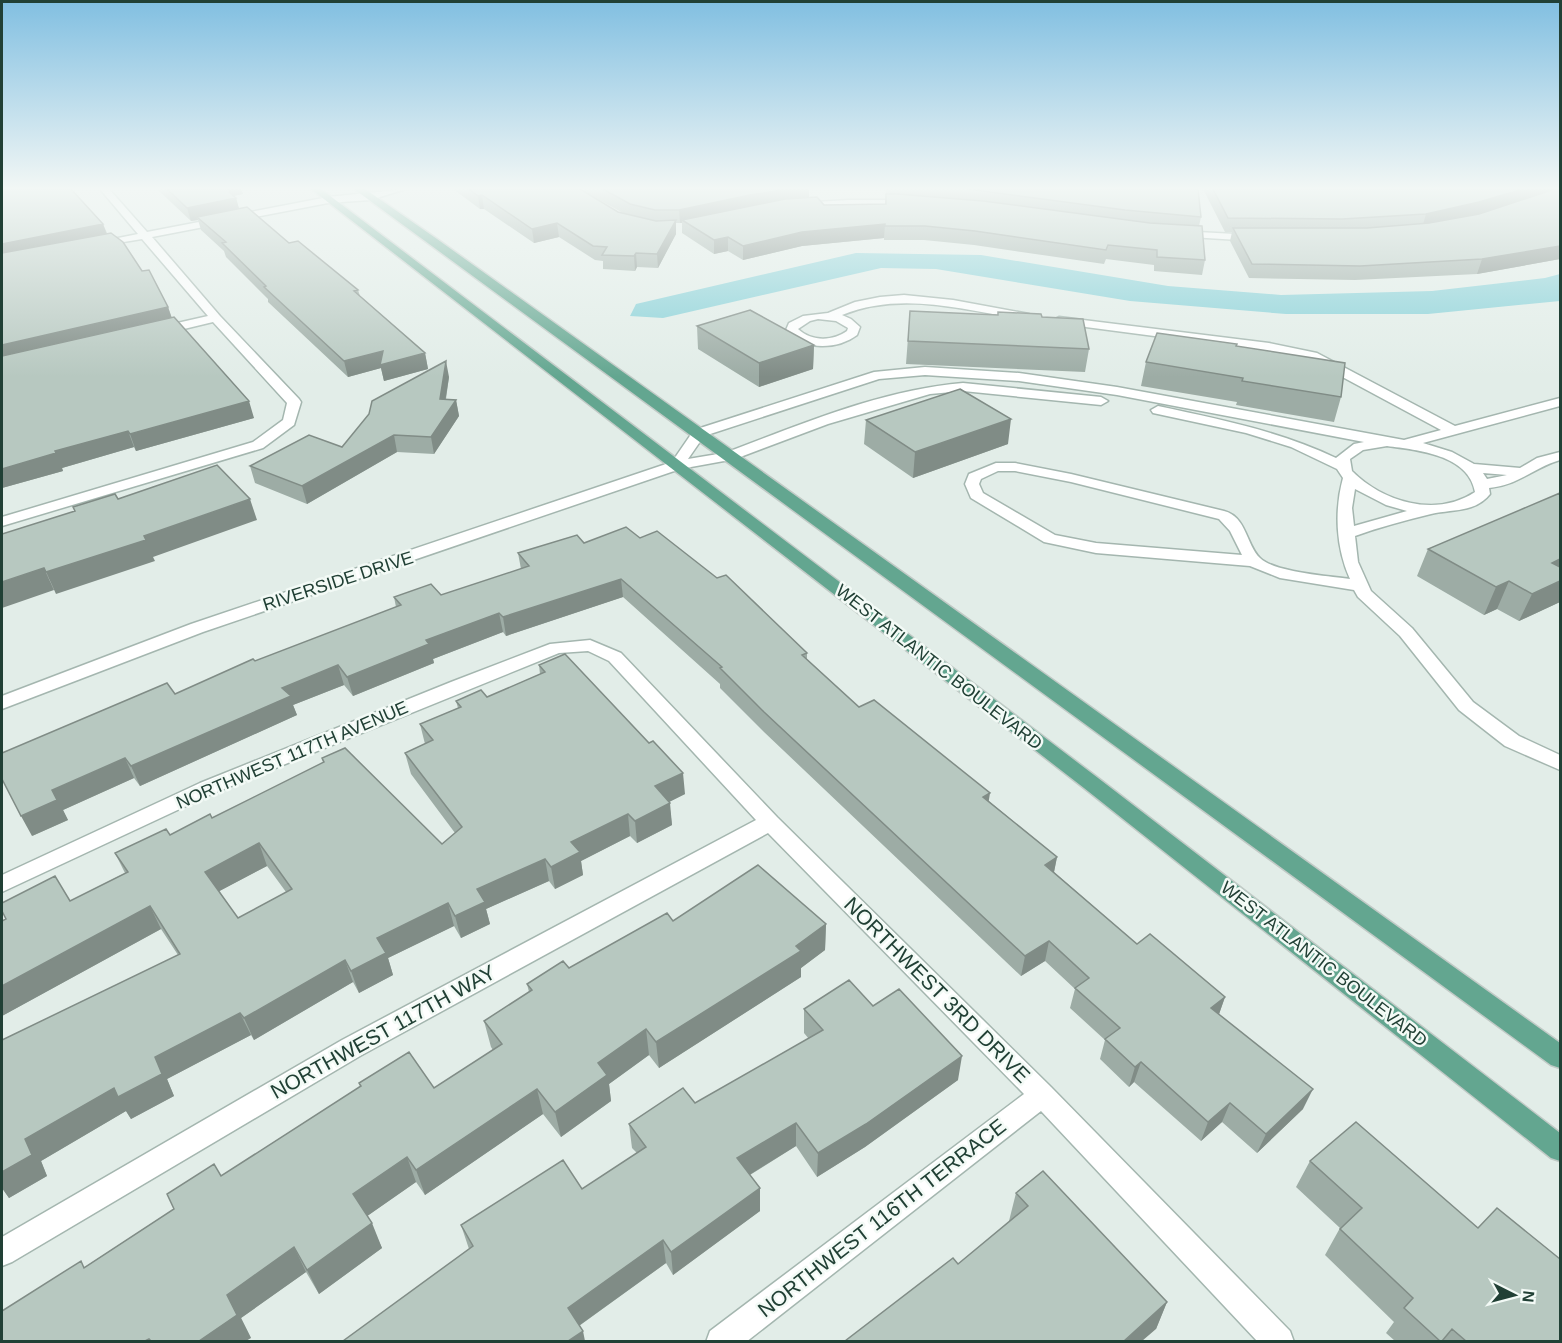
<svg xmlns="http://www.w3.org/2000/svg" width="1562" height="1343" viewBox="0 0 1562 1343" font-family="Helvetica,sans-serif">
	<rect width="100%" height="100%" fill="#e2ede8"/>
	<path fill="#86d0d7" d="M856,253L981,255L1168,286L1281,295L1432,291L1545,278L1560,274V301L1428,314H1286L1130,301L936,269L881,268L663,318L630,316L636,304Z"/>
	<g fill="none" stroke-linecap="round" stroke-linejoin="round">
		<defs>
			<path id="minor" d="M100,189H109L147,232L328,197L406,189L370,200L328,203L152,237L220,316L299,399L301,402L294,425L263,448L2,526V517L253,442L283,420L287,403L213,322L159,335L155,334V328L208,316L142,239L93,247V243L138,234Z
				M848,200H910L915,203L910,206L799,209L794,206L799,203Z
				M1178,231L1255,235L1260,238L1255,241L1174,236L1173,234Z
				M904,295L953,300L1029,314L1035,317L1029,320C966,311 903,290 842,315L851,319L860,327L857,335C837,350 803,351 786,330L789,323L803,316L828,313L855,302L880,297ZM818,319L836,321L848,328L847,331C833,341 812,342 798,329L810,321Z
				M1059,317L1269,343L1317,353L1455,426L1560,398V406L1423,443L1452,452L1474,464L1520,468L1537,458L1560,452V460C1533,468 1519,485 1489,488L1490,494C1475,513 1452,509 1431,514C1406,520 1380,527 1355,536L1358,562L1371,591L1412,628L1473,702L1519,736L1560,755V770L1505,746L1459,710L1400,636L1358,597L1354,590L1280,578L1250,566L1096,553L1044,542L971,498L965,484L969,474L996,463H1015L1071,474L1224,511C1247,517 1246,545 1260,558C1274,572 1329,576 1350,579C1336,548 1334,511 1343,478L1337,469L1291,447L1246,433L1153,413L1151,410L1158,406C1219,419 1279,431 1336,458L1354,444L1364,442L1117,395L1019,381L925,375L879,379L704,436L699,437L692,433L694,430L874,372L925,367L1019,373L1117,387L1404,440L1441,430L1309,359L1269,351L1055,323V319ZM1387,446C1418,450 1469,455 1475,492C1436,518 1383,502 1352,471L1350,459L1363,450ZM998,471H1015L1071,482L1219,519L1230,531L1242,555L1096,543L1055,535L983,493L979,484L981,479ZM1483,473L1507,475L1487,479ZM1355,489L1386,505L1407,511L1354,526L1352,508Z
				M963,383L1101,397L1108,401L1101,405L963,391L930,394L828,424L735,459L730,460L723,456L725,453C802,424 881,390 963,383Z
				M590,640L621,653L777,817L1051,1087L1290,1331L1294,1342H1258L1041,1111L746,1342H706L710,1331L1024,1094L768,833L360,1056L12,1262L2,1266V1237L342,1040L756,820L609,661L588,651L559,653L214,793L2,892V875L200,783L451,682L550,644Z"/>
			<path id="tertiary" d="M699,429L706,433L688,459L730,452L735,453L737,456L735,459L680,469L203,632L2,709V696L191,624L672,462L694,430Z"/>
			<path id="primary" d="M311,189H321L1098,778L1560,1133V1161L1551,1158L1084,788Z
				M354,189H365L437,239L1560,1043V1068L1551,1065Z"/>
		</defs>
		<use href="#minor" stroke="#a4b6af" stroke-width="3"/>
		<use href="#tertiary" stroke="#a4b6af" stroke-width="3"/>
		<use href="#primary" stroke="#c1cac6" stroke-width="3"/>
		<use href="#minor" fill="#fff" fill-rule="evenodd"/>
		<use href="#tertiary" fill="#fff" fill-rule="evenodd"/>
		<use href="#primary" fill="#63a690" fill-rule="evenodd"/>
	</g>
	<path fill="#9daca5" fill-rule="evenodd" d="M157,189H241L243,194L234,196L236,198L239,209L358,290L360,296L425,353L428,369L384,381L381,368L348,377L268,302V299L226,257L224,251L201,230L198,220L191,221Z
		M453,189H809V197L824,205L885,204L886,189H1198L1201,217L1199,226L1205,260L1202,275L1154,271V265L1106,259L1104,264L974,245L924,240H884V238L802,246L743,260L728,251L714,254L682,233V223H676V234L658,268L637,267L635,271L603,269V261L595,260L559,237L534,243L484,209H480ZM585,192L623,213L618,212Z
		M1203,189H1560V259L1477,274L1355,280L1249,278L1230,241L1232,232H1225Z
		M103,224L107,233L142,271L168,307L172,318L254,418L136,451L134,447L62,468L63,471L2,488Z
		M910,311L1042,317L1089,349L1085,372L906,364Z
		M697,326L814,345L813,369L759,387L698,349Z
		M1237,346L1341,397L1334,422L1236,405L1237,402L1141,386L1146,362Z
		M449,377L446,399L456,400L459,416L434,454L397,452L307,504L255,483L250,466L342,447Z
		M866,420L1008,444L913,478L864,444Z
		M640,538L807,653V659L859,707L989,801L1057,857L1054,872L1137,944L1225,997L1219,1014L1303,1109L1257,1153L1222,1122L1201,1141L1134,1082L1129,1087L1100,1059L1105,1040L1070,1008L1075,989L1045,961L1021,976L764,732L720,688V684L623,597L506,636L503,632L433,659L434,663L353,696L344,685L293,705L297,715L140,786L134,778L63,810L68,820L32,836L175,694L255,661L396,607L394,597L441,595L521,569L518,553L584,543Z
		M1428,549L1560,602L1519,621L1497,609L1484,615L1417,576Z
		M539,665L685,794L669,802L672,825L637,843L630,836L581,861L583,875L555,889L549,881L486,909L490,924L461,938L454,926L388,958L393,975L359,993L353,982L254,1040L251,1035L167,1079L174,1096L131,1119L126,1111L41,1161L47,1176L9,1198L2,1188V1040L178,955L161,929L2,1016V921L70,901L125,873L115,853L170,835L212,818L323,763L322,758L442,844L455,833L411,774L405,753L425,744L420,724L458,708L456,701L487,697L540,674ZM267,866L286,892L238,918L219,891Z
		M673,921L826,924L825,950L801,968V977L659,1068L649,1055L609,1084L611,1101L561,1137L543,1114L425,1195L416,1182L367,1216L382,1248L319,1294L306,1272L241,1318L251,1338L85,1267L174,1209L221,1176L360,1087L359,1083L434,1088L493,1050L491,1047L484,1021L529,992L527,984L569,968Z
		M873,1006L958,1080L865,1147L817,1177L796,1146L750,1175L760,1211L673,1275L666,1263L579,1326L469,1249L461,1225L582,1189L637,1153L632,1148L629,1124L695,1103L809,1039L804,1033V1009Z
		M1310,1161L1478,1228L1560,1341H1395L1386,1333L1394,1322L1325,1255L1340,1228L1296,1187Z
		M1016,1193L1167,1302L1156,1329L958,1264L1010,1222L1009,1221Z"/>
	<path fill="#808c86" d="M224,189H241L243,194L232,196L236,198L240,212L197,217L198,220L191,221L187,208Z
		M788,189H809V200L682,220V223H680L679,210L750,195Z
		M1523,189H1560L1474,216L1422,228L1426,214Z
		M482,195L484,209H480L478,196Z
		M676,220V234L658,268L657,254Z
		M557,223L559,237L534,243L532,229Z
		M103,224L108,238L2,259V244Z
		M885,224L884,238L802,246L743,260V246L802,232Z
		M728,237V251L714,254V240Z
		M1560,246V259L1477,274L1482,259Z
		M636,253L637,267L635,271L634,256Z
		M168,307L173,322L2,362V345Z
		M814,345L813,369L759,387V363Z
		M383,351L425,353L428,369L384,381L381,368L348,377L344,361Z
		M446,361L449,377L443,415L440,399Z
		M456,400L459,416L434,454L431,437Z
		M249,401L254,418L136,451L130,434Z
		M1011,419L1008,444L913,478L915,452Z
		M128,431L134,447L62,468L63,471L2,488V469L55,451Z
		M394,435L397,452L307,504L302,486Z
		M250,499L257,520L153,557L155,561L56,594L46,572L144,536Z
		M1560,559V581L1552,563Z
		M44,568L54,590L2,608V582Z
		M621,579L623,597L506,636L503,617Z
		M1509,581L1497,609L1484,615L1496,587Z
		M1560,581V602L1519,621L1532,594Z
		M499,613L503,632L433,659L434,663L353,696L347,677L426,640Z
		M338,665L344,685L293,705L297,715L140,786L131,766L282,688Z
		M125,758L134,778L63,810L68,820L32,836L21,816L52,790Z
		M683,773L685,794L657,808L655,786Z
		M990,793L987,812L983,797Z
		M670,803L672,825L637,843L635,821Z
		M628,814L630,836L581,861L583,875L555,889L551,867L571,842Z
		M259,843L267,866L214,894L205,872Z
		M1057,857L1053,877L1045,865Z
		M545,859L549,881L486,909L490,924L461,938L455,916L477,889Z
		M448,903L454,926L388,958L393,975L359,993L351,971L377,938Z
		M150,906L161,929L2,1016V986Z
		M826,924L825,950L801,968V977L659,1068L656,1042Z
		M1049,941L1045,961L1021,976L1025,956Z
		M345,960L353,982L254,1040L244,1018Z
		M1225,997L1218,1017L1211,1008Z
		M240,1013L251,1035L167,1079L174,1096L131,1119L126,1111L41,1161L47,1176L9,1198L2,1188V1172L25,1139L155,1057Z
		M646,1029L649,1055L609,1084L611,1101L561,1137L555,1112L598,1063Z
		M962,1056L958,1080L865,1147L817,1177L818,1153Z
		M1141,1062L1134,1082L1129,1087L1135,1067Z
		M537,1089L543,1114L425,1195L416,1170Z
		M1313,1089L1303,1109L1257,1153L1266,1134Z
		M1230,1103L1222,1122L1201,1141L1208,1122Z
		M796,1123V1146L738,1182L737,1158Z
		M407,1157L416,1182L363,1219L353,1194Z
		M760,1188V1211L673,1275L671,1252Z
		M372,1223L382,1248L319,1294L307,1270Z
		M663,1240L666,1263L573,1330L568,1308Z
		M294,1247L306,1272L241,1318L251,1338L246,1341H199L227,1295Z
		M1167,1302L1156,1329L1142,1341H1124Z
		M583,1331L585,1341H568Z"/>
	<path fill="#b7c8c0" stroke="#808c86" stroke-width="1.5" fill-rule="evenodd" d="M2,189H71L103,224L2,244Z
		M167,189H228L231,192H229L236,198L187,208Z
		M469,189H580L618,212L656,221L676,220L657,254L636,253L634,256L602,255L607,247L593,246L557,223L532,229L482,195L478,196Z
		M603,189H788L750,195L679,210H655L630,204Z
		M968,189H1198L1201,217L1125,210Z
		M1213,189H1523L1479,202L1426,214L1342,219L1228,218Z
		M1555,189H1560V246L1482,259L1360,266L1252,264L1233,228H1367L1429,223L1479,214Z
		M886,194H897L983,201L1150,223L1202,226L1205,260L1157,257V250L1108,245L1106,250L975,231L925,226H885V224L802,232L743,246L728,237L714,240L682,220L785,199L817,197L824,205L886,204Z
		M247,207L289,243L298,241L358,290L354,291L425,353L380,365L383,351L344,361L264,287L266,286L222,243L226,242L197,217Z
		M111,233L123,242L142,271L149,270L168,307L2,345V253Z
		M750,310L814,345L759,363L697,326Z
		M910,311L998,315V312L1041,314L1042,317L1083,319L1089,349L908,341Z
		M174,317L249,401L130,434L128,431L55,451L56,453L2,469V356Z
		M1157,333L1237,344L1236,346L1345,363L1341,397L1242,381L1243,378L1146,362Z
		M446,361L440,399L456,400L431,437L394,435L302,486L250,466L309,435L342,447L369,414L372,401Z
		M960,389L1011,419L915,452L866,420Z
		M217,465L250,499L144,536L146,540L46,572L44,568L2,582V534L75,511L73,507L115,494L118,499Z
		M1560,493V559L1552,563L1560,567V581L1532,594L1509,581L1496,587L1428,549Z
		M626,527L640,538L657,531L717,578L726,575L807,653L802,655L859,707L874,700L990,793L983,797L1057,857L1045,865L1137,944L1150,934L1225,997L1211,1008L1313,1089L1266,1134L1230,1103L1208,1122L1141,1062L1135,1067L1105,1039L1120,1028L1075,988L1089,978L1049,941L1025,956L764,712L720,668L722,667L621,579L503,617L499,613L426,640L429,644L347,677L338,665L282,688L291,696L131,766L125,758L52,790L57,800L21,816L2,779V753L167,683L175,694L253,659L255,661L401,605L394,597L431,584L441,595L529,566L518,553L577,535L584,543Z
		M565,654L649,743L653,741L683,773L655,786L670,803L635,821L628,814L571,842L580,852L551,867L545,859L477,889L485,902L455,916L448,903L377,938L386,953L351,971L345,960L244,1018L240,1013L155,1057L162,1074L118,1097L114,1088L25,1139L32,1155L2,1172V1040L180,954L150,906L2,986V921L6,919L2,911V903L55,876L70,901L128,872L115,853L166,829L170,835L210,814L212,818L324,762L322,758L345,748L442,844L462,827L405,753L433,740L420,724L461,707L456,701L481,690L487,697L545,672L539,665ZM259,843L292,889L238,918L205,872Z
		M758,865L826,924L796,946L801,951L656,1042L646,1029L598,1063L607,1075L555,1112L537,1089L416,1170L407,1157L353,1194L372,1223L307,1270L294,1247L227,1295L237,1315L199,1341H151L149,1339L145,1341H2V1311L81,1261L84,1268L174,1209L167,1194L214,1164L221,1176L361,1086L359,1083L409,1052L434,1088L502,1044L484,1021L532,990L527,984L563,961L569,968L667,913L673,921Z
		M849,980L873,1006L899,989L962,1056L866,1124L818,1153L796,1123L737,1158L760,1188L671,1252L663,1240L568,1308L583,1331L568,1341H343L473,1246L461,1225L563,1160L582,1189L646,1147L629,1124L683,1088L695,1103L823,1030L804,1009Z
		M1356,1122L1478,1228L1497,1208L1560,1259V1341H1466L1452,1329L1442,1341H1440L1404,1308L1413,1298L1340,1229L1362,1208L1310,1161Z
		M1043,1171L1167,1302L1124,1341H845L953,1258L958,1264L1028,1206L1016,1193Z"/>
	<linearGradient id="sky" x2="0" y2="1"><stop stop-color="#81bfe1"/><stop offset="0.5" stop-color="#f2f7f5"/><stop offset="1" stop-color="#f2f7f5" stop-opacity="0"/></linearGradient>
	<rect width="1562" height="377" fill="url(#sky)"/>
	<g text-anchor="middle" stroke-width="5" stroke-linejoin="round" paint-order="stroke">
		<g font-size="18" fill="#214035" stroke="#f3faf6">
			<text transform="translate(338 581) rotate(-18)" y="6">RIVERSIDE DRIVE</text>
			<text transform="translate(939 667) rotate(38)" y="6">WEST ATLANTIC BOULEVARD</text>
			<text transform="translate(292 755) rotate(-23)" y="6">NORTHWEST 117TH AVENUE</text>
			<text transform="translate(1324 964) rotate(38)" y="6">WEST ATLANTIC BOULEVARD</text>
		</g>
		<g font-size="21" fill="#214035" stroke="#f3faf6">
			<text transform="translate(937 990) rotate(45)" y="7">NORTHWEST 3RD DRIVE</text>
			<text transform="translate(383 1032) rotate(-29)" y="7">NORTHWEST 117TH WAY</text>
			<text transform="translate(882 1218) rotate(-38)" y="7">NORTHWEST 116TH TERRACE</text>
		</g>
	</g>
	<rect width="1562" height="1343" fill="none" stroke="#214035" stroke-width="6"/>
	<g transform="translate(1514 1295) rotate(96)" stroke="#f3faf6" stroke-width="4.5" paint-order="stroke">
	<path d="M0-4.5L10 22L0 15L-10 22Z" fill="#214035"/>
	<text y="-9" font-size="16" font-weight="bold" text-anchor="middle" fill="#214035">N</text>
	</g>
</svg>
